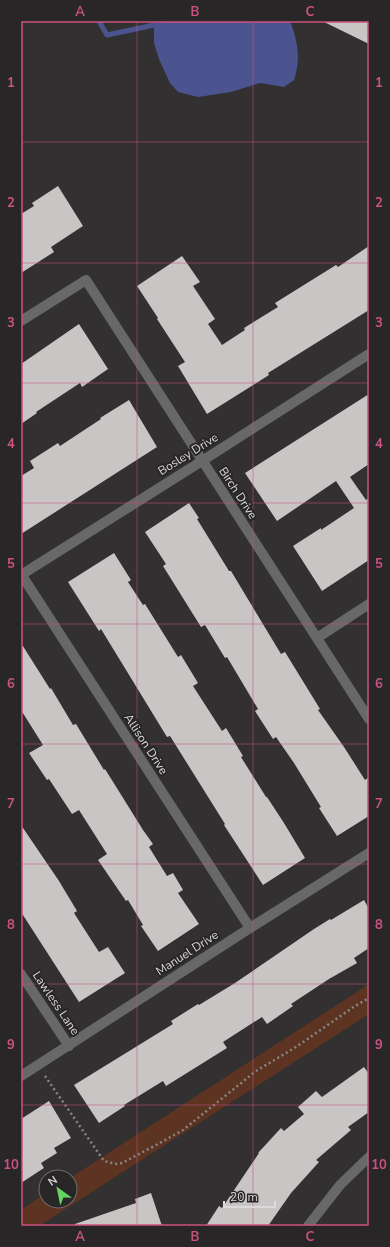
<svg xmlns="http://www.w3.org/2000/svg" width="390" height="1247" viewBox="0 0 390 1247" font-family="'Nunito Sans',sans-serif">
	<rect width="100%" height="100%" fill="#323031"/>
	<path fill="#5c3421" d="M369,984V1014L39,1226H21V1210L46,1193V1201H70V1178Z"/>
	<path fill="#4b548f" d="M155,21H290C298,42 301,58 294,80L284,87L260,83L231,92L198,97L178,92L170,83L159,59L154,43V23Z"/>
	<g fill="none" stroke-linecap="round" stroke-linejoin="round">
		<path stroke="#4b548f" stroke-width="5" d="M99,21L107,35L159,24"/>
	</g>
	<path fill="#c9c5c5" d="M322,21H369V44Z
		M58,186L83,226L51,247L54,252L21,273V214L34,206L32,203Z
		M369,246V310L268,373L269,375L207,414L178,366L185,362L157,319L158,318L137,286L182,256L200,282L193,286L215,319L208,324L222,345L245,330L244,328L278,307L275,303L336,265L338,267Z
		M79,324L108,369L82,387L80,383L36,412L37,413L21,424V364Z
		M369,394V464L350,477L366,500L369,498V560L322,591L293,546L321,528V530L354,508L336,481L277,521L245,473Z
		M129,400L157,447L21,534V476L34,468L30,461L58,443L60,446L101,419L100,418Z
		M189,503L199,518L197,519L229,571H231L281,654L285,652L320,709L318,710L344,747L365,780L369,777V816L337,836L319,808L321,807L294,763L276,737L273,739L255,711L258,709L227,657L225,658L205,625L201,627L163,566L166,564L145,532Z
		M114,553L131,580L128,582L143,605L145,604L178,657L181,655L198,683L193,686L222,731L226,728L243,756L241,757L266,797H267L284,823L305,858L263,885L224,825L225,824L170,736L167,737L101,629L99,631L68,582Z
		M21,643L50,689L51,688L73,725L76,724L104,770L105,769L143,830L153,844L149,847L167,876L173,873L183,890L178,893L199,924L158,951L141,926L143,925L128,900L126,901L98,860L107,854L79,810L72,814L49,779L47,780L29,753L43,745L21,710Z
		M21,825L59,881L77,911L74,913L99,952L108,947L125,973L79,1002L21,912Z
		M364,900L369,909V948L354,958L357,963L329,979L291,1004L293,1006L267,1024L262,1017L223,1042L227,1048L166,1086L163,1081L124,1105L125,1106L99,1123L74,1085L173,1024L171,1021L198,1004L199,1005L235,983L314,929L330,919L331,920Z
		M364,1067L369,1074V1112L348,1127L351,1130L316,1160L319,1162L291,1193L268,1226H206L219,1206L222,1208L259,1153H258L281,1128L284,1131L304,1114L298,1107L316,1091L322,1097Z
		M49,1101L71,1138L54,1148L57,1153L41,1163L44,1168L21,1183V1119Z
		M151,1193L162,1226H75V1224L136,1203L135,1199Z"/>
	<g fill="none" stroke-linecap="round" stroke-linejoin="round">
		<path stroke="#888687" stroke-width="2.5" stroke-dasharray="2 3" stroke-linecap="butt" d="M45,1076L104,1161L116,1164L122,1163L158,1144L183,1130L256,1071L296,1047L355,1006L369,998"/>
		<path stroke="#696869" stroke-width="10" d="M21,321L86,280L369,719
			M21,574L250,928
			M21,575L202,461L369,354
			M317,638L369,604
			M21,974L69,1046
			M21,1076L250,928L369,853
			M308,1226L340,1185L369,1157"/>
	</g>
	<path fill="none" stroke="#ca5281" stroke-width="1" stroke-opacity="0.55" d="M137,21V1226M253,21V1226M21,142H369M21,263H369M21,383H369M21,503H369M21,624H369M21,744H369M21,864H369M21,984H369M21,1105H369"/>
	<g text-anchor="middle" stroke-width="4" stroke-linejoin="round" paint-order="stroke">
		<g font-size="12" fill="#dbd9da" stroke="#292627">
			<text transform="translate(188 454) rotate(-32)" y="4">Bosley Drive</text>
			<text transform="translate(238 493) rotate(57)" y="4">Birch Drive</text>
			<text transform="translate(146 744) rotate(57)" y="4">Allison Drive</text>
			<text transform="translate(187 953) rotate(-33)" y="4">Manuel Drive</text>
			<text transform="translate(56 1003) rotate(56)" y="4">Lawless Lane</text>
		</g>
	</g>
	<rect width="390" height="1247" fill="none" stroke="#292627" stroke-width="44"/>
	<g transform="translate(58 1189) rotate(327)"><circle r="19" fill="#292627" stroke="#706e6f"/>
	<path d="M0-3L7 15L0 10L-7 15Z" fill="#65d467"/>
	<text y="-6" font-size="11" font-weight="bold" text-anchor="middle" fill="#dbd9da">N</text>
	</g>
	<path d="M224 1201v6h51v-6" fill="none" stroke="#dbd9da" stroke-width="2"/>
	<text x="230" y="1201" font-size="12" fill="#dbd9da" stroke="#292627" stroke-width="3" paint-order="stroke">20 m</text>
	<rect x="22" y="22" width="346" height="1203" fill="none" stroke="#ca5281" stroke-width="1.5"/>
	<g font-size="13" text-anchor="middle" font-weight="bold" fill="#ca5281">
		<text x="80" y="16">A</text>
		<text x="195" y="16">B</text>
		<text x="310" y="16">C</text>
		<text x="11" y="87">1</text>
		<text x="379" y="87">1</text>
		<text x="11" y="207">2</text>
		<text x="379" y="207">2</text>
		<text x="11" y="327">3</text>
		<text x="379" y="327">3</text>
		<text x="11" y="448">4</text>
		<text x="379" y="448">4</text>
		<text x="11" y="568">5</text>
		<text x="379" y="568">5</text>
		<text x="11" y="688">6</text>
		<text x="379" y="688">6</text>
		<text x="11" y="808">7</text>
		<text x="379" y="808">7</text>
		<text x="11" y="929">8</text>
		<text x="379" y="929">8</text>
		<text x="11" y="1049">9</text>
		<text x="379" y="1049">9</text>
		<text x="11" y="1169">10</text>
		<text x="379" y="1169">10</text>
		<text x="80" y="1241">A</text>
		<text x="195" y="1241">B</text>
		<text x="310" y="1241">C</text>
	</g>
</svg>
